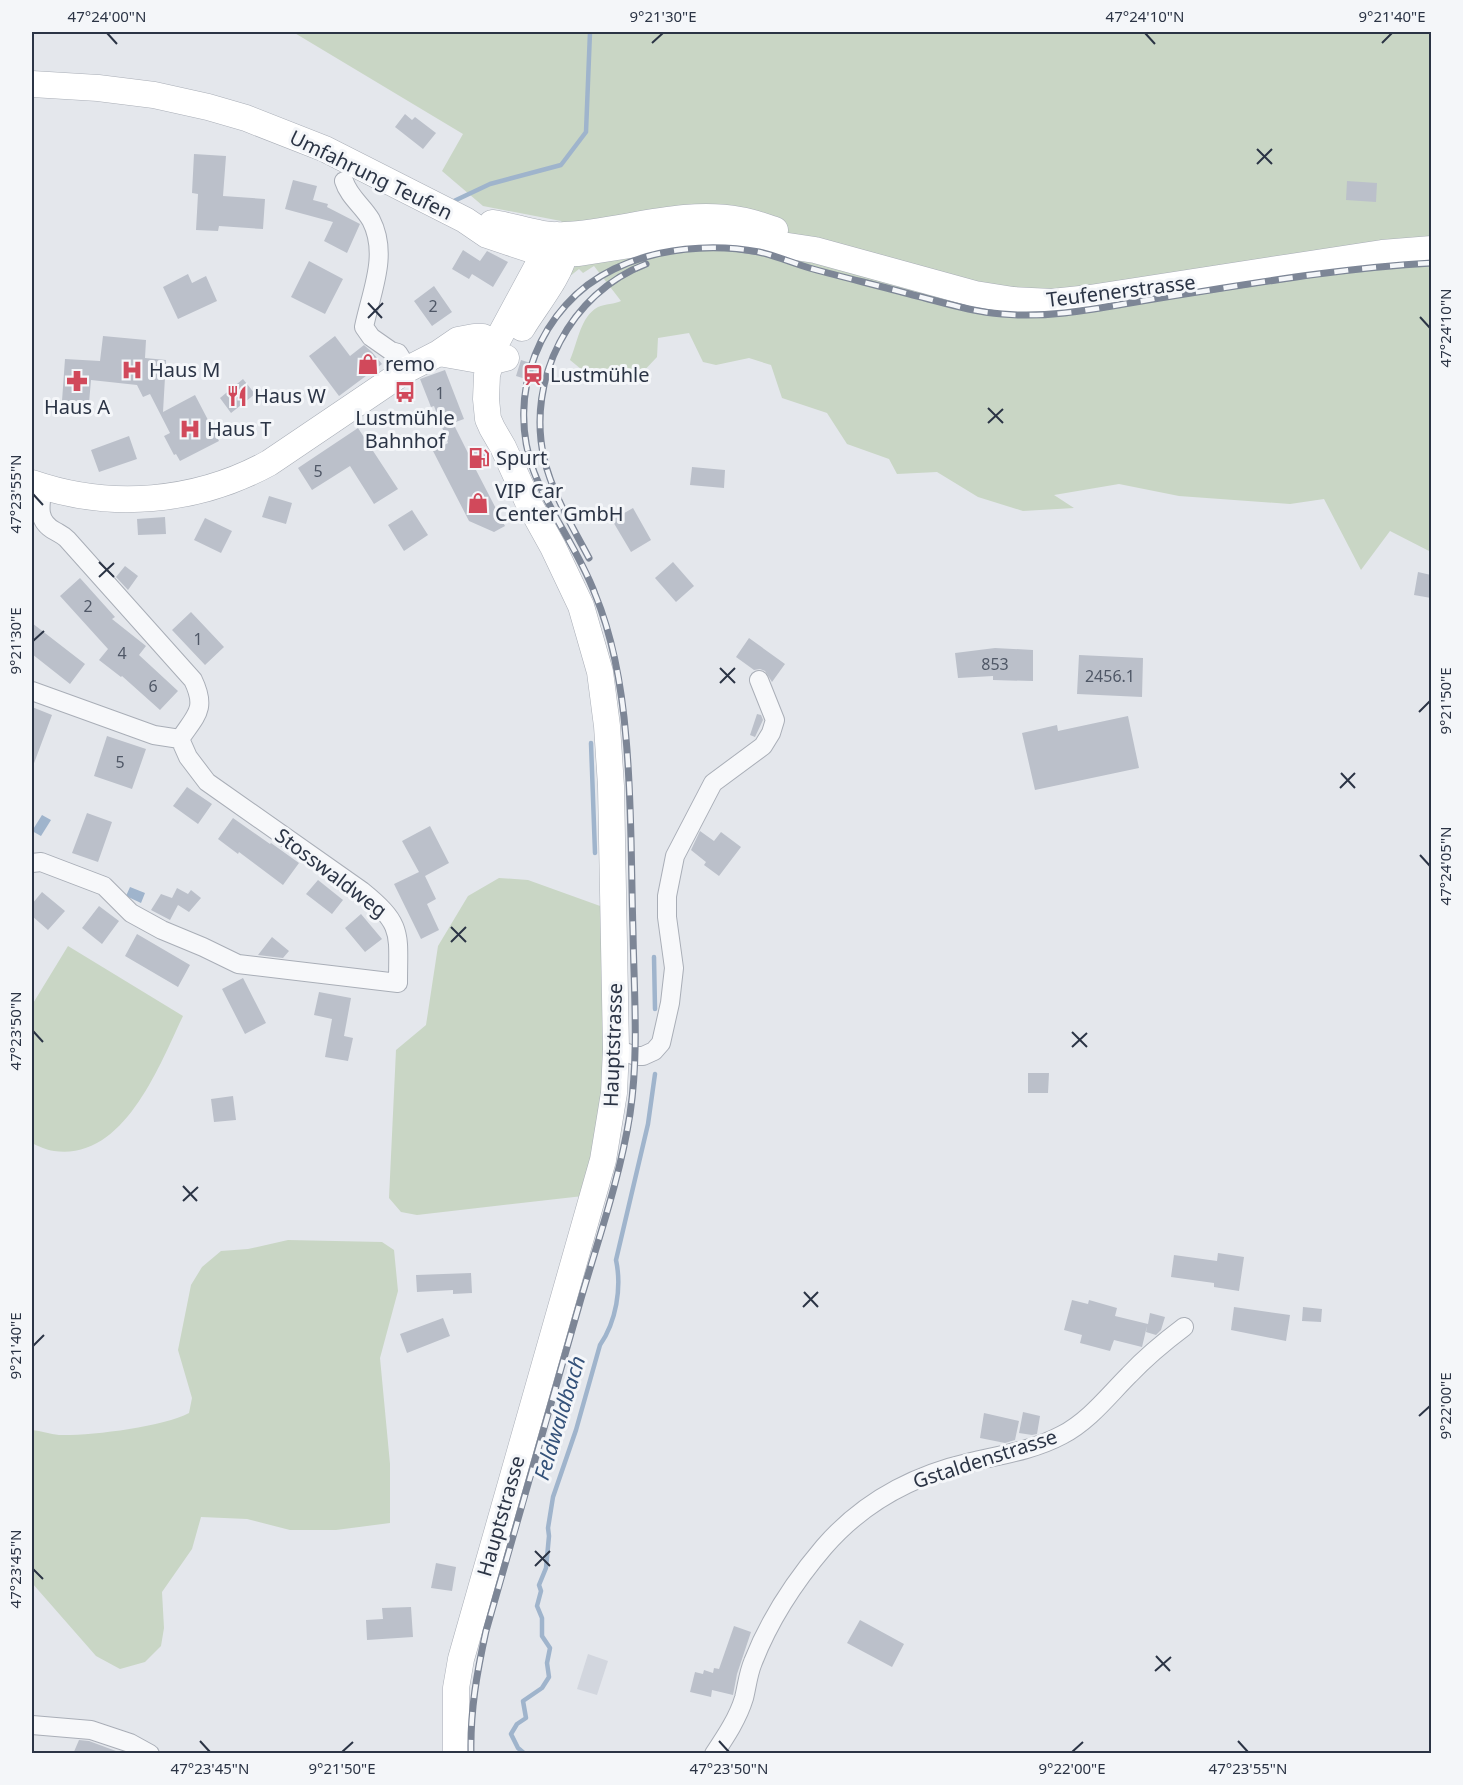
<svg xmlns="http://www.w3.org/2000/svg" width="1463" height="1785" viewBox="0 0 1463 1785" font-family="'Noto Sans',sans-serif">
	<rect width="100%" height="100%" fill="#e4e7ec"/>
	<path fill="#d2d6de" d="M588,1654L608,1661L597,1695L577,1689Z"/>
	<path fill="#c9d6c5" d="M293,32H1431V552L1390,531L1361,570L1324,499L1290,504L1179,496L1119,484L1054,495L1074,508L1023,511L978,497L937,472L897,474L889,459L847,444L827,413L782,398L771,365L749,358L716,365L703,362L689,333L658,338L657,357L640,375L587,374L570,360C578,342 580,317 598,307C605,304 615,304 621,301L594,266L583,273L579,269L560,284L564,289L545,303C559,282 566,269 589,259L561,221L483,206L442,171L463,134Z
		M499,878L528,880L614,911L615,1008L592,1195L417,1215L401,1212L389,1198L396,1050L426,1025L438,946L468,896Z
		M68,946L183,1016C159,1066 124,1161 54,1151C46,1150 38,1146 32,1143V1005Z
		M288,1240L382,1242L394,1250L398,1291L380,1358L390,1464V1523L336,1530H290L247,1519L201,1517L192,1549L162,1592L164,1628L161,1646L145,1662L120,1669L96,1656L32,1583V1430C41,1431 50,1434 59,1435C89,1436 163,1427 189,1413L192,1398L178,1350L191,1285L202,1267L221,1251L248,1249Z"/>
	<path fill="#9fb4cc" d="M42,815L51,820L41,836L32,831Z
		M130,887L145,893L141,903L126,896Z"/>
	<g fill="none" stroke-linecap="round" stroke-linejoin="round">
		<path stroke="#9fb4cc" stroke-width="4.5" d="M454,201L490,184L561,165L586,132L590,32
			M591,743L595,853
			M654,957L655,1009
			M525,1754L518,1748L511,1734L517,1724L526,1718L523,1701L542,1688L549,1677L547,1663L550,1648L542,1636V1618L537,1606L541,1591L539,1585L546,1568L549,1536L548,1528L553,1497L576,1430L600,1345C616,1322 622,1288 616,1260L648,1124L655,1074"/>
	</g>
	<path fill="#bbc0ca" d="M405,114L412,120L415,117L436,133L423,149L395,127Z
		M194,154L226,156L223,196L265,199L263,229L219,226L218,231L196,230L198,194L192,193Z
		M293,180L317,186L313,200L328,204L327,207L360,224L347,253L324,241L333,222L285,209Z
		M1347,181L1377,183L1376,202L1346,200Z
		M463,250L480,261L487,251L508,262L493,287L472,274L469,279L452,269Z
		M309,261L343,279L325,314L291,297Z
		M188,274L192,283L206,276L217,301L178,319L163,287Z
		M434,286L452,312L432,326L414,301Z
		M103,336L146,340L145,358L166,360L163,412L195,395L219,441L180,461L176,454L174,455L164,436L170,433L150,394L143,397L137,385L91,380L89,403L62,401L65,359L100,361Z
		M335,336L350,356L364,345L372,352L382,364L339,396L309,356Z
		M521,360L543,367L539,383L516,376Z
		M445,370L464,419L453,423L468,453L482,446L490,461L476,470L505,526L494,532L469,521L433,451L448,443L434,406L431,407L420,379Z
		M243,379L255,394L231,413L220,398Z
		M358,428L398,489L374,504L350,466L312,490L298,468Z
		M129,436L137,459L99,472L91,450Z
		M692,467L725,470L724,488L690,485Z
		M269,496L292,503L286,524L262,517Z
		M633,508L651,540L631,552L612,520Z
		M412,510L428,535L404,551L388,525Z
		M165,517L166,534L138,535L137,519Z
		M205,518L232,531L221,553L194,540Z
		M673,562L694,586L676,602L655,578Z
		M125,566L138,576L128,590L116,577Z
		M1418,572L1431,575V598L1414,595Z
		M80,578L115,617L112,619L146,646L139,655L178,691L160,710L122,676L121,677L99,660L108,649L60,596Z
		M191,612L224,647L205,665L172,630Z
		M32,623L85,664L70,684L32,654Z
		M749,638L785,664L772,682L765,671L760,669L754,670L736,657Z
		M995,648L1033,650V681L993,680V676L958,678L955,653Z
		M1079,655L1143,658L1142,697L1077,694Z
		M32,707L52,715L33,766L32,765Z
		M757,714L761,715L763,720L755,737L750,735Z
		M1128,716L1139,768L1035,790L1022,733L1057,725L1058,731Z
		M107,736L146,749L132,789L94,776Z
		M187,787L212,804L198,824L173,806Z
		M87,813L112,822L98,862L72,853Z
		M233,818L270,844L271,843L299,863L283,885L239,852L238,854L218,839Z
		M430,826L449,863L425,876L436,899L427,904L439,930L421,939L394,884L419,872L402,841Z
		M700,831L714,841L721,832L741,847L719,876L704,865L706,862L691,850Z
		M318,880L343,900L332,914L306,894Z
		M177,888L188,894L191,890L201,898L189,912L178,905L170,920L151,910L161,894L172,898Z
		M42,892L65,911L48,930L32,916V904Z
		M99,906L119,921L102,944L82,928Z
		M361,914L382,939L365,952L345,928Z
		M137,934L190,965L178,987L125,956Z
		M272,937L289,951L283,958L258,955Z
		M243,978L266,1023L245,1034L222,989Z
		M319,992L351,998L344,1036L353,1038L348,1061L325,1057L332,1019L314,1015Z
		M1028,1073H1049L1048,1093H1028Z
		M233,1096L236,1120L214,1122L211,1099Z
		M1218,1253L1244,1257L1239,1291L1214,1287V1283L1171,1277L1174,1255L1217,1261Z
		M471,1273L472,1293L453,1294V1290L417,1292L416,1275Z
		M1072,1300L1088,1304L1089,1300L1117,1308L1115,1316L1148,1324L1150,1313L1165,1317L1161,1330L1156,1335L1146,1332L1147,1326L1142,1347L1114,1340L1110,1351L1080,1343L1082,1335L1064,1330Z
		M1234,1307L1290,1315L1286,1341L1231,1330Z
		M1303,1307L1322,1309L1321,1322L1302,1321Z
		M443,1318L450,1336L407,1353L400,1334Z
		M1023,1412L1040,1416L1037,1434L1032,1435L1019,1433Z
		M984,1413L1019,1421L1015,1440L1005,1443L980,1438Z
		M436,1563L456,1567L452,1591L431,1588Z
		M411,1607L413,1637L367,1640L366,1620L383,1619L382,1608Z
		M860,1620L904,1644L892,1667L847,1643Z
		M734,1626L751,1632L737,1674L733,1695L712,1690L711,1697L690,1692L695,1672L703,1674L704,1670L713,1673L714,1668L719,1669Z
		M79,1740L89,1741L124,1754H73Z"/>
	<g fill="none" stroke-linecap="round" stroke-linejoin="round">
		<defs>
			<path id="street" d="M344,181C349,197 363,206 371,220C389,255 371,292 364,327L371,337L391,351L398,353L408,369
				M43,487C40,505 36,521 55,531C60,534 63,535 67,539L193,680C207,709 196,715 180,739
				M32,691L154,735L180,739
				M32,863L41,862L104,886L131,913L162,930L203,947L238,964L398,983C398,933 404,925 362,891L207,782L188,757L180,739
				M616,1049L636,1056H643L654,1051L661,1043L670,1003L674,968L667,917V896L675,856L713,783L763,746L771,733L775,720L759,680
				M32,1725L91,1730L130,1743L150,1754
				M714,1754C726,1736 738,1718 744,1698C747,1686 748,1674 753,1662C769,1621 795,1581 824,1547C863,1502 914,1475 971,1462C1001,1455 1034,1450 1062,1435C1089,1421 1108,1396 1129,1375C1146,1357 1164,1342 1184,1327"/>
			<path id="secondary" d="M32,84L98,88L154,95L208,107L246,118L325,149L465,220L487,235L532,250L579,253L680,237L720,236L815,250L975,294L1013,300L1052,302L1090,298L1382,253L1432,249
				M492,223C516,226 540,237 565,235C623,232 681,209 740,220C752,222 763,226 775,230
				M522,328C533,309 563,272 564,253
				M439,353L490,362L506,358
				M32,483C110,510 196,503 269,463L408,369L439,353L458,340L474,337H483L496,343
				M456,1754V1688L461,1659L603,1160L614,1093L616,1049L611,786L607,726L600,672L581,606L553,547L528,502L503,447L492,428L488,419L486,399L487,375L496,343L545,252L557,235"/>
		</defs>
		<use href="#street" stroke="#a9aeb7" stroke-width="20"/>
		<use href="#secondary" stroke="#a9aeb7" stroke-width="27"/>
		<use href="#street" stroke="#f7f8fa" stroke-width="18"/>
		<use href="#secondary" stroke="#fff" stroke-width="26"/>
		<defs>
			<path id="rail" d="M589,558C572,526 552,493 544,458C526,379 570,293 646,264
				M471,1754C470,1711 477,1672 486,1631C518,1521 549,1411 580,1302C598,1240 620,1178 630,1114C639,1054 634,993 633,932C631,868 632,803 626,738C622,689 614,640 595,594C579,551 550,514 534,472C505,395 539,305 614,269C657,248 712,243 759,252C777,256 795,264 813,269C846,278 880,286 913,295C942,302 972,312 1002,314C1055,319 1108,306 1160,298C1250,284 1340,268 1432,263"/>
		</defs>
		<use href="#rail" stroke="#7d8696" stroke-width="7"/>
		<use href="#rail" stroke="#f4f6f9" stroke-width="4.5" stroke-dasharray="14" stroke-linecap="butt"/>
	</g>
	<path fill="none" stroke="#2b3445" stroke-width="2" d="M107,33L117,44M1145,33L1155,44M652,43L663,33M1382,43L1392,33M1257,149L1272,164M1257,164L1272,149M368,303L382,318M1420,317L1430,328M368,318L383,303M988,408L1003,423M988,423L1003,409M33,494L43,505M99,562L114,577M99,577L114,563M33,641L44,631M720,668L735,683M720,683L735,668M1419,712L1430,701M1341,773L1355,788M1340,788L1355,773M1420,855L1430,866M451,927L466,942M451,942L466,927M33,1031L43,1042M1072,1032L1087,1047M1072,1047L1087,1033M183,1186L197,1201M183,1201L198,1187M804,1292L818,1307M803,1307L818,1292M33,1346L44,1335M1419,1416L1430,1406M535,1551L550,1566M535,1566L550,1551M33,1569L43,1579M1156,1656L1170,1671M1155,1671L1171,1657M200,1741L210,1752M719,1741L729,1752M1238,1741L1248,1752M342,1752L353,1742M1072,1752L1083,1742"/>
	<defs>
		<symbol id="shop-bare" viewBox="-9 -9 18 18"><path d="M-5-2.5h2.3a2.7 3.5 0 0 1 5.4 0H5L5.5 6h-11ZM-1.5-2.5h3a1.5 2.3 0 0 0-3 0Z" fill="#d1495b" stroke="#f4f6f9" stroke-width="2.5" paint-order="stroke"/></symbol>
		<symbol id="hospital-bare" viewBox="-9 -9 18 18"><path d="M-5-5h3v3.5h4V-5h3V5h-3V1.5h-4V5h-3Z" fill="#d1495b" stroke="#f4f6f9" stroke-width="2.5" paint-order="stroke"/></symbol>
		<symbol id="station-bare" viewBox="-9 -9 18 18"><path d="M-3-6H3Q5-6 5-4V2Q5 4 3 4L4.5 6H3L1.5 4h-3L-3 6H-4.5L-3 4Q-5 4-5 2V-4Q-5-6-3-6ZM-3.5-4v3h7v-3ZM-3.5 1v1.5H-2V1ZM2 1v1.5H3.5V1Z" fill="#d1495b" stroke="#f4f6f9" stroke-width="2.5" paint-order="stroke"/></symbol>
		<symbol id="pharmacy-bare" viewBox="-9 -9 18 18"><path d="M-2-6h4v4h4v4h-4v4h-4v-4h-4v-4h4Z" fill="#d1495b" stroke="#f4f6f9" stroke-width="2.5" paint-order="stroke"/></symbol>
		<symbol id="bus-bare" viewBox="-9 -9 18 18"><path d="M-5-6H5V4H4V6H2V4H-2V6H-4V4H-5ZM-3.5-4V0h7V-4ZM-3.5 1.2v1.5H-2V1.2ZM2 1.2v1.5H3.5V1.2Z" fill="#d1495b" stroke="#f4f6f9" stroke-width="2.5" paint-order="stroke"/></symbol>
		<symbol id="restaurant-bare" viewBox="-9 -9 18 18"><path d="M-5-6h1v4h1v-4h1v4h1v-4h1v5L-1.5 .5V6h-2V.5L-5-1ZM5-6V6H3V1.5H1.5Q1.5-4 5-6Z" fill="#d1495b" stroke="#f4f6f9" stroke-width="2.5" paint-order="stroke"/></symbol>
		<symbol id="fuel-bare" viewBox="-9 -9 18 18"><path d="M-5.5-6h7V0h2V4h1.3V-2.5L3-4.5l.8-.8L6-3V5H2.5V1h-1V6h-7ZM-4.2-4.7v3.2H.2V-4.7Z" fill="#d1495b" stroke="#f4f6f9" stroke-width="2.5" paint-order="stroke"/></symbol>
	</defs>
	<g fill-rule="evenodd">
		<use href="#shop-bare" x="353" y="349" width="30" height="30"/>
		<use href="#hospital-bare" x="117" y="355" width="30" height="30"/>
		<use href="#station-bare" x="518" y="360" width="30" height="30"/>
		<use href="#pharmacy-bare" x="62" y="366" width="30" height="30"/>
		<use href="#bus-bare" x="390" y="377" width="30" height="30"/>
		<use href="#restaurant-bare" x="222" y="381" width="30" height="30"/>
		<use href="#hospital-bare" x="175" y="414" width="30" height="30"/>
		<use href="#fuel-bare" x="464" y="443" width="30" height="30"/>
		<use href="#shop-bare" x="463" y="488" width="30" height="30"/>
	</g>
	<g text-anchor="middle" stroke-width="6" stroke-linejoin="round" paint-order="stroke">
		<g font-size="16" fill="#4f5766">
			<text x="433" y="312">2</text>
			<text x="440" y="399">1</text>
			<text x="318" y="477">5</text>
			<text x="88" y="612">2</text>
			<text x="198" y="645">1</text>
			<text x="122" y="659">4</text>
			<text x="995" y="670">853</text>
			<text x="1110" y="682">2456.1</text>
			<text x="153" y="692">6</text>
			<text x="120" y="768">5</text>
		</g>
		<g font-size="20" fill="#2b3445" stroke="#f4f6f9">
			<text transform="translate(371 175) rotate(26)" y="7">Umfahrung Teufen</text>
			<text transform="translate(1121 291) rotate(-7)" y="7">Teufenerstrasse</text>
			<text transform="translate(331 873) rotate(37)" y="7">Stosswaldweg</text>
			<text transform="translate(613 1045) rotate(-88)" y="7">Hauptstrasse</text>
			<text transform="translate(985 1459) rotate(-18)" y="7">Gstaldenstrasse</text>
			<text transform="translate(501 1516) rotate(-74)" y="7">Hauptstrasse</text>
		</g>
		<g font-size="20" fill="#2b3445" stroke="#f4f6f9" text-anchor="start">
			<text x="385" y="371">remo</text>
			<text x="149" y="377">Haus M</text>
			<text x="550" y="382">Lustmühle</text>
			<text x="254" y="403">Haus W</text>
			<text x="77" y="414" text-anchor="middle">Haus A</text>
			<text x="405" y="425" text-anchor="middle">Lustmühle<tspan x="405" dy="23">Bahnhof</tspan></text>
			<text x="207" y="436">Haus T</text>
			<text x="496" y="465">Spurt</text>
			<text x="495" y="498">VIP Car<tspan x="495" dy="23">Center GmbH</tspan></text>
		</g>
		<g font-size="21" font-style="italic" fill="#34527a" stroke="#f4f6f9">
			<text transform="translate(560 1418) rotate(-73)" y="7">Feldwaldbach</text>
		</g>
	</g>
	<rect width="1463" height="1785" fill="none" stroke="#f4f6f9" stroke-width="66"/>
	<rect x="33" y="33" width="1397" height="1719" fill="none" stroke="#2b3445" stroke-width="2"/>
	<g font-size="15" text-anchor="middle" fill="#2b3445">
		<text x="107" y="22">47°24'00"N</text>
		<text x="663" y="22">9°21'30"E</text>
		<text x="1145" y="22">47°24'10"N</text>
		<text x="1392" y="22">9°21'40"E</text>
		<text transform="translate(1446 328) rotate(-90)" y="5">47°24'10"N</text>
		<text transform="translate(16 494) rotate(-90)" y="5">47°23'55"N</text>
		<text transform="translate(16 641) rotate(-90)" y="5">9°21'30"E</text>
		<text transform="translate(1446 701) rotate(-90)" y="5">9°21'50"E</text>
		<text transform="translate(1446 866) rotate(-90)" y="5">47°24'05"N</text>
		<text transform="translate(16 1031) rotate(-90)" y="5">47°23'50"N</text>
		<text transform="translate(16 1346) rotate(-90)" y="5">9°21'40"E</text>
		<text transform="translate(1446 1406) rotate(-90)" y="5">9°22'00"E</text>
		<text transform="translate(16 1569) rotate(-90)" y="5">47°23'45"N</text>
		<text x="210" y="1774">47°23'45"N</text>
		<text x="342" y="1774">9°21'50"E</text>
		<text x="729" y="1774">47°23'50"N</text>
		<text x="1072" y="1774">9°22'00"E</text>
		<text x="1248" y="1774">47°23'55"N</text>
	</g>
</svg>
